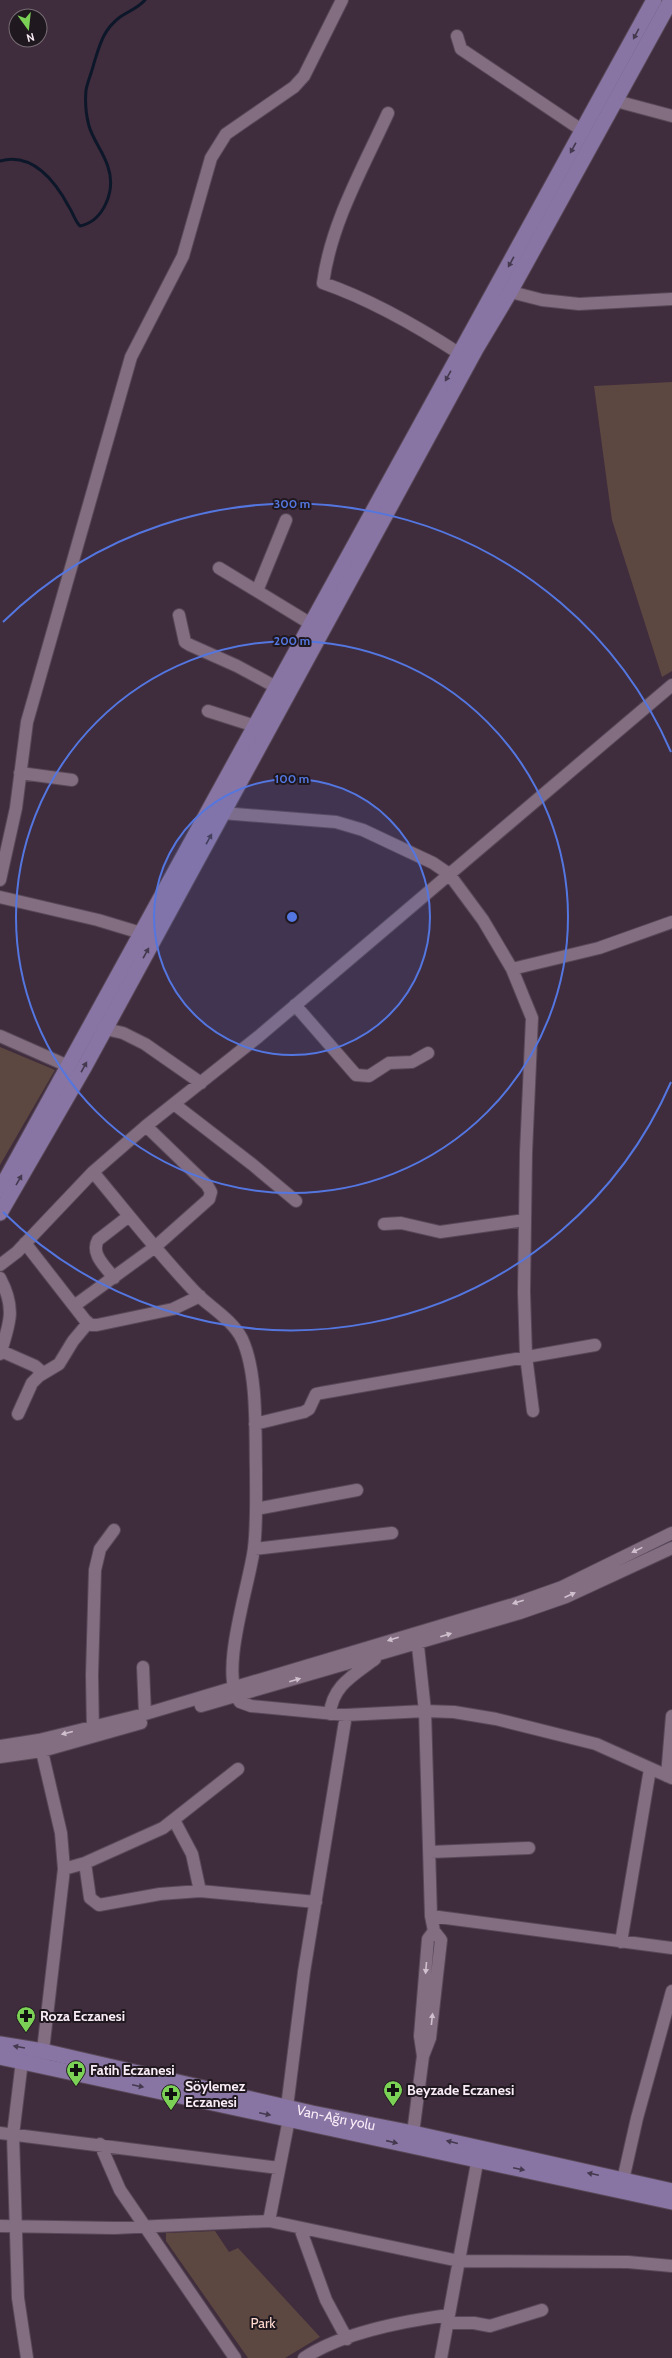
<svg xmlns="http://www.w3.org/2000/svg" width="672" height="2358" viewBox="0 0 672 2358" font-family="Cabin,sans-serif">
	<rect width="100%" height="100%" fill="#3f2c3d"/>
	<path fill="#5d4741" d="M672,382V671L662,677L612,520L594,386Z
		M0,1047L55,1070L0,1165Z
		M215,2231L229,2252L238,2248L320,2337L285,2358H248L166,2241V2233Z"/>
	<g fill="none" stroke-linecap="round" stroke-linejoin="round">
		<path stroke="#0d172a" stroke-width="3" d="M0,161C33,152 55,181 69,207C73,213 75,221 80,226C104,221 116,190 108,167C104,153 93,140 89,126C86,115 85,101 86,90C88,80 92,72 94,63C100,44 103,30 120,17C129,11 138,8 145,0"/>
		<defs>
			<path id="minor" d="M457,36L461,49L583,131
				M616,101L672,116
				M388,113C363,168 331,223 323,283C372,300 417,326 460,354
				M503,290L542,300L579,304L672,299
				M219,568L311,624
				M257,591L286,520
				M179,615L185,642L190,645L237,666L276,687
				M208,711L255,726
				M20,773L72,780
				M216,811L222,813L336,822L363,830L433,863L449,874L483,920L512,969L532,1018L526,1153L524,1292L526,1356L533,1411
				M0,880L16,808L27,722L131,357L183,256L211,158L226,134L294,87L304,76L342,0
				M0,897L98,920L141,933
				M512,969L599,948L672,922
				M295,1005L356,1075L369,1076L389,1063L412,1062L428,1053
				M97,1027L123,1033L145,1044L201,1083
				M0,1036L68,1066
				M174,1104L253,1165L296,1201
				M93,1172C128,1214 161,1257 199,1296C213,1309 233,1321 242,1339C258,1373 255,1432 256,1470C256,1496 257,1523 254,1548C250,1583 218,1674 240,1702L251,1706L346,1715L425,1711L454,1712L496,1719L596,1744L672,1778
				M384,1224L401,1223L440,1232L525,1220
				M25,1243L85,1320L91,1325H97L173,1309L200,1296
				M0,1265L17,1252L93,1172L146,1126L258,1037L672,685
				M0,1278C16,1308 10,1323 0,1354
				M114,1278C106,1267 90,1254 98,1240L129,1216
				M74,1306L155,1247L209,1199L211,1192L207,1185L146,1126
				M1,1351L35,1366L43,1373
				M18,1414L32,1383L39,1376L59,1364L73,1341L88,1323
				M255,1424L304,1412L309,1409L316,1394L321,1393L595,1345
				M256,1509L357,1490
				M254,1549L392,1533
				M417,1637L425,1711L431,1916L434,1931L441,1940L430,2038L423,2056
				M143,1667L145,1714
				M201,1706L520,1613L566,1597L672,1548
				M330,1714C332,1686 354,1675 375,1659
				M93,1733L92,1675L95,1570L100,1549L114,1530
				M40,1743L61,1833L64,1869L42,2059
				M0,1746L39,1740L145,1714L517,1603L562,1587L672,1533
				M0,1757L42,1751L141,1723
				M667,1776L672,1716
				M174,1820L192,1854L200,1891
				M430,1852L529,1848
				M85,1863L90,1898L99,1905L160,1894L200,1891L316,1902
				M64,1869L85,1863L163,1828L238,1769
				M431,1916L672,1948
				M621,1942L650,1769
				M22,2061L13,2135L18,2298L27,2358
				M0,2133L279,2168
				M412,2141L423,2056L420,2036L428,1939L434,1931
				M100,2144L120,2190L235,2358
				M623,2180L637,2118L672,1991
				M269,2221L289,2119L287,2107L304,1972L346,1715
				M0,2226L114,2228L269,2221L459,2261L628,2262L672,2266
				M300,2228L326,2300L347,2339
				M448,2323H474L490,2326L542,2310
				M304,2358C343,2332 404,2321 449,2315
				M441,2358L479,2152"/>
			<g id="major">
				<path d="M0,1190L654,0"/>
				<path d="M0,1213L85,1066L476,349L510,292L671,0"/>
				<path id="s1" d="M0,2044L43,2051L312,2113L413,2133L672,2191"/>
				<path d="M0,2057L672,2202"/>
			</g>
		</defs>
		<use href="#minor" stroke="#584857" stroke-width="14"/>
		<use href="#major" stroke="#584857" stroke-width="17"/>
		<use href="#minor" stroke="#836d81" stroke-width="12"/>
		<use href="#major" stroke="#8875a4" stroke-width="15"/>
	</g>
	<defs><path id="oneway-solid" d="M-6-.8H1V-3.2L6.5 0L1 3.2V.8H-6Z"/></defs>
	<g fill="#44394e">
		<use href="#oneway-solid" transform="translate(636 34) rotate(118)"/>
		<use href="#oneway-solid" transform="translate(573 148) rotate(119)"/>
		<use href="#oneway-solid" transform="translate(511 262) rotate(119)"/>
		<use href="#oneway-solid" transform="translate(448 376) rotate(119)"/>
		<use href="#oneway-solid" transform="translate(209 839) rotate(-61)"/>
		<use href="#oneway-solid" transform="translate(146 953) rotate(-61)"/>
		<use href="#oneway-solid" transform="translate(84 1067) rotate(-61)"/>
		<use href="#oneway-solid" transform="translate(19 1180) rotate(-60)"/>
		<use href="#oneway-solid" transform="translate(19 2047) rotate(-170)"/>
		<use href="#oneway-solid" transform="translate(138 2086) rotate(12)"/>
		<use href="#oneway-solid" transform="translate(265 2114) rotate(12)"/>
		<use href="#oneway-solid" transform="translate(392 2142) rotate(13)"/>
		<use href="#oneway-solid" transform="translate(452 2142) rotate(-166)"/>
		<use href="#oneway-solid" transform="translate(519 2169) rotate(12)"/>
		<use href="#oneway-solid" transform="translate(593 2174) rotate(-168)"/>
	</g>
	<g fill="#d0c0ce">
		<use href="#oneway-solid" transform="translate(637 1550) rotate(154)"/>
		<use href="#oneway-solid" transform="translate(570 1595) rotate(-24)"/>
		<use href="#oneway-solid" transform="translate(518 1602) rotate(162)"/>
		<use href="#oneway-solid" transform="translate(446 1635) rotate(-17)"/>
		<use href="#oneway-solid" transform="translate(393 1639) rotate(163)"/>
		<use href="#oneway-solid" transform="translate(295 1680) rotate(-16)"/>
		<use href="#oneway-solid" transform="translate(67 1733) rotate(166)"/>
		<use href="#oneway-solid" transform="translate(426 1968) rotate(95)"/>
		<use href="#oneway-solid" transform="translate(432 2019) rotate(-84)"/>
	</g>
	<circle cx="292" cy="917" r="138" fill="#5476e0" fill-opacity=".12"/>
	<g fill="none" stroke="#5476e0" stroke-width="2">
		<circle cx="292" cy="917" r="138"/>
		<circle cx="292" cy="917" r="276"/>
		<path d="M671 1082A413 413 0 0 1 3 1212M3 622A413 413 0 0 1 671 752"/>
	</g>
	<defs>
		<symbol id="pharmacy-pin" viewBox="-11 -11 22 30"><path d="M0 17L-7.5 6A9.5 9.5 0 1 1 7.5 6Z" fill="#7bd156" stroke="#20181f"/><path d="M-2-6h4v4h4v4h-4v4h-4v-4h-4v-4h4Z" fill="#111"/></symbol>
	</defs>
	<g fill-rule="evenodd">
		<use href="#pharmacy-pin" x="15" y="2005" width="22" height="30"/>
		<use href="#pharmacy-pin" x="65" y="2059" width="22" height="30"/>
		<use href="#pharmacy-pin" x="382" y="2079" width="22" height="30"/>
		<use href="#pharmacy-pin" x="160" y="2083" width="22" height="30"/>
	</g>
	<g text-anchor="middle" stroke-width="4" stroke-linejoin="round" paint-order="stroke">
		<g font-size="14" font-weight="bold" fill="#f9ecf7" stroke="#20181f" text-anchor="start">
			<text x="40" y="2021">Roza Eczanesi</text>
			<text x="90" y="2075">Fatih Eczanesi</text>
			<text x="185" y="2091">Söylemez<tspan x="185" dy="16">Eczanesi</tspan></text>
			<text x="407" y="2095">Beyzade Eczanesi</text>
		</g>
		<g font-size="14" fill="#f9ecf7" stroke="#20181f">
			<text dy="5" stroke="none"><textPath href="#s1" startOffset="344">Van-Ağrı yolu</textPath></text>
		</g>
		<g font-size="14" fill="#fbd7cd" stroke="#20181f">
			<text x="263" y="2328">Park</text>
		</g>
	</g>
	<circle cx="292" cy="917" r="6" fill="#5476e0" stroke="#20181f" stroke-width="2"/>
	<g font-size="12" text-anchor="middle" font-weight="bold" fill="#5476e0" stroke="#20181f" stroke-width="4" stroke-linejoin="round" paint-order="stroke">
		<text x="292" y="508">300 m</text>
		<text x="292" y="645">200 m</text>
		<text x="292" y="783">100 m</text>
	</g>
	<g transform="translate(28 28) rotate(165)"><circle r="19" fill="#20181f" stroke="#776d75"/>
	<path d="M0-3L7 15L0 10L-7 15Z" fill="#7bd156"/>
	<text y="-6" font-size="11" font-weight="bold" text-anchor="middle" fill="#f9ecf7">N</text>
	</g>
</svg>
